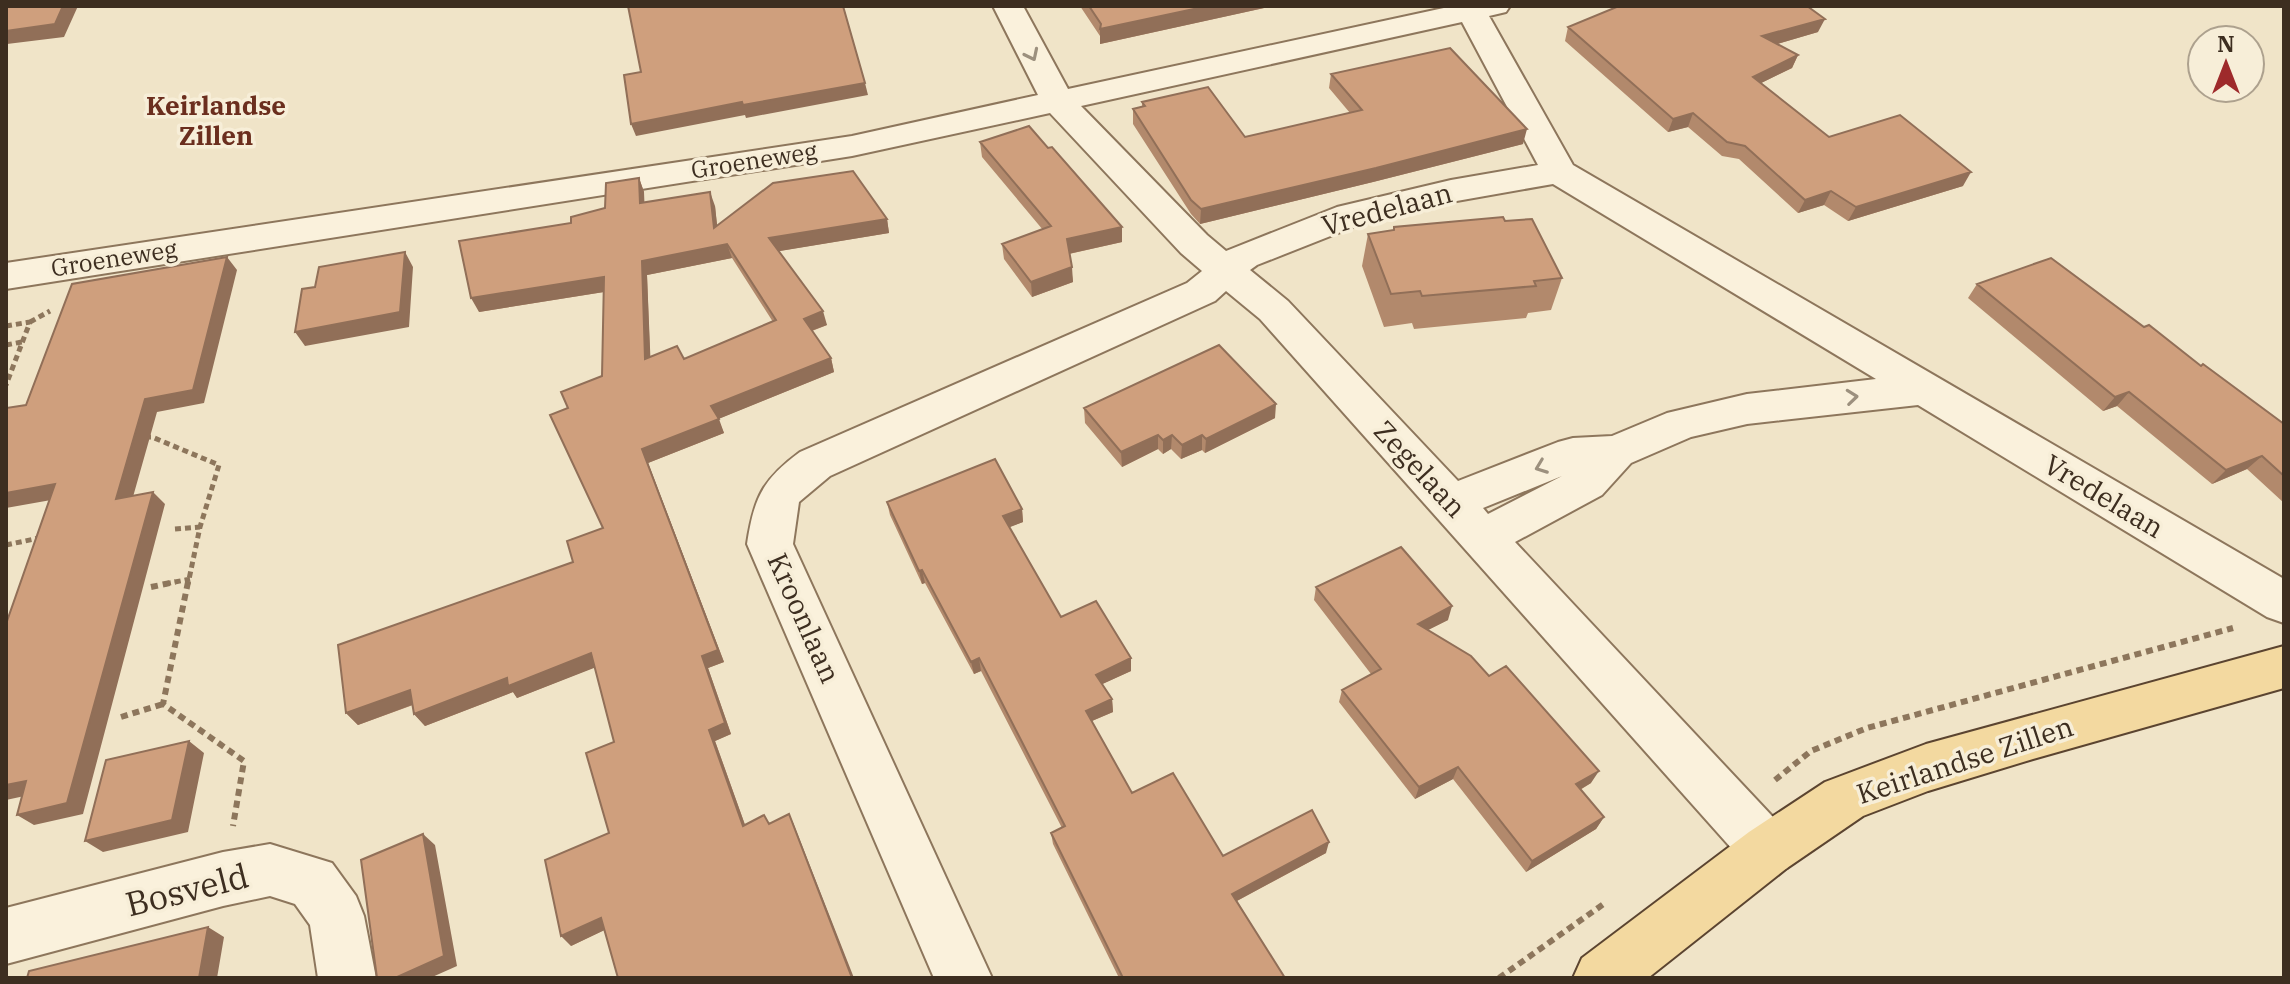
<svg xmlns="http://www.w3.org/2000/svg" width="2290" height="984" viewBox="0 0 2290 984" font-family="'IBM Plex Serif',serif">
	<rect width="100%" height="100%" fill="#f0e4c8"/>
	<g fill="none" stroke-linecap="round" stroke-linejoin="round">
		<defs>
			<path id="minor" d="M993,6H1023L1068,89L1453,6H1510L1506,12L1489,16L1573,165L2284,579V623L2267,617L1918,405L1747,424L1691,437L1631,463L1602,495L1515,542L1787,832L1795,850L1787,868L1768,876L1749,868L1260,319L1226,291L1215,301L830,476L799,502L793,544L992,978H934L747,544C754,498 762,480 800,452L1187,283L1202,271L1181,253L1050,113L852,156L6,289V263L852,136L1038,95ZM1462,22L1538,165L1451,180L1337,207L1226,251L1207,235L1081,106ZM1553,184L1876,379L1747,394L1667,413L1612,436L1573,438L1558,442L1458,481L1288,301L1250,270L1257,265L1361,224L1451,202ZM1562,476L1488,514L1483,508Z
				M270,844L332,863L356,896L364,916L376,978H318L310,925L295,904L270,896L223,906L6,964V908L223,852Z"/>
			<path id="major" d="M2284,646V688L2033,759L1928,791L1863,816L1787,868L1648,978H1573L1582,958L1749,832L1825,782L1926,744Z"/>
		</defs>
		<use href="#minor" stroke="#8d765c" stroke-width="4"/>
		<use href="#major" stroke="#5b4430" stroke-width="4"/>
		<path stroke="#8d765c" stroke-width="4" stroke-dasharray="5 3" stroke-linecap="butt" d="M182,6H204"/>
		<path stroke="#8d765c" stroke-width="5" stroke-dasharray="6 4" stroke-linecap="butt" d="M30,322L50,311
			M6,326L30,322L6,385
			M6,345L22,342
			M145,437H152L219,465L200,527L188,584
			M175,529L200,527
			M6,545L39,538
			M165,584L190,579"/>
		<path stroke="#8d765c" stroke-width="6" stroke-dasharray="7 5" stroke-linecap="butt" d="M188,582L163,704L244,761L233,826
			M151,587L175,582
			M121,717L163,704
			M1775,780L1811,751L1867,728L2233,628
			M1499,978L1605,903"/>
		<use href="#minor" fill="#faf1dc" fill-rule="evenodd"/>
		<use href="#major" fill="#f3d9a0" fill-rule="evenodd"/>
	</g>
	<path fill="#b2896c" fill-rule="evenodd" d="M1080,6H1273L1100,44V36Z
		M1568,27L1818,32L1777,44L1798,55L1792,68L1761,83L1829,137L1963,186L1848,221L1824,205L1798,213L1739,159L1722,156L1688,127L1668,132L1565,41Z
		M1331,74L1523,144L1373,182L1200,224L1191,214L1133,124V109L1142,107V102L1245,137L1350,113L1329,88Z
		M980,142L1048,148L1122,227V242L1069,254L1073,282L1032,297L1004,259L1002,244L1043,230L982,157Z
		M639,178L644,192V203L715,206L717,226L887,219L889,233L779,251L827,325L812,331L831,358L834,372L718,419L724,433L648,463L724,662L708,668L731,734L715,741L745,825L769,824L789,814L794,825L604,930L571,946L609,833L614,742L595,667L517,698L513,692L425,726L414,714L413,705L358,725L346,713L573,562L603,528L568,408L602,376L604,292L479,312L571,223L605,208ZM732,258L773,322L684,359L650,356L647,275Z
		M1505,221L1562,278L1551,310L1528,313L1526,318L1414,329L1412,323L1384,327L1362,266L1368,234L1393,231L1394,227Z
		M1977,284L2144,327L2201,366L2284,424V503L2247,469L2212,484L2117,406L2103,411L1968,298Z
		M1084,408L1275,418L1205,453L1202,450L1181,459L1171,449L1163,454L1158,449L1122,467L1085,423Z
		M887,502L1022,509L1023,522L1009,527L1061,617L1131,658V671L1102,684L1112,699L1113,712L1092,721L1132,793L1223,856L1326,853L1237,901L1285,978H1119L1053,844L1051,833L1062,828L981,671L974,674L925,583L922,584L890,515Z
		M1316,587L1448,620L1428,630L1591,783L1580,790L1604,817L1596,829L1526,872L1453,779L1415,799L1339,702L1342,690L1371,674L1314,600Z"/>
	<path fill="#916f58" d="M63,6H78L64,37L7,44L6,46V31Z
		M1208,6H1273L1100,44V29Z
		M1825,19L1818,32L1757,50L1762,36Z
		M1798,55L1792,68L1747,90L1753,77Z
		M865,83L868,95L746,118L745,115L636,136L631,124L742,102Z
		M1693,113L1688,127L1668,132L1673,119Z
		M1527,129L1523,144L1373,182L1200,224L1201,209Z
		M1971,172L1963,186L1848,221L1856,207Z
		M639,178L644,192L645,217L640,203Z
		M1831,191L1824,205L1798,213L1805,200Z
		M710,192L715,206L719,242L714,228Z
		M887,219L889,233L774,252L769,238Z
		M1122,227V242L1068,254L1067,239Z
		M727,244L732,258L647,275L651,372L645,359L642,261Z
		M405,252L413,267L409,327L305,346L295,332Z
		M227,257L237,270L204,403L157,412L129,511L116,499L145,399Z
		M1072,267L1073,282L1032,297L1031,282Z
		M604,277L610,291L479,312L471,298Z
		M823,311L827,325L808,332L804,319Z
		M831,358L834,372L716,420L711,406Z
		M2129,392L2117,406L2103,411L2115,397Z
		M1276,404L1275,418L1205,453L1206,439Z
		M719,419L724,433L648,463L724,662L708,668L731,734L715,741L749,836L743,826L709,730L702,656L642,449Z
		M1158,435V449L1122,467L1121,452Z
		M1172,435L1171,449L1163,454V440Z
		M1202,435V450L1181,459L1182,445Z
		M2262,456L2247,469L2212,484L2226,470Z
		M55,484L68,497L6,508V493Z
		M153,492L165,504L83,814L34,825L17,815Z
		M1022,509L1023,522L1005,529L1003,516Z
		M922,570L925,583L922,584L919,571Z
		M1452,606L1448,620L1414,637L1418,624Z
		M591,653L599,666L517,698L513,692L425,726L414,714L507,678Z
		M979,658L981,671L974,674L971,662Z
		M1131,658V671L1096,687V675Z
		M410,690L420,702L358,725L346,713Z
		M1112,699L1113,712L1087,723L1086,711Z
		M189,741L204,753L188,832L103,852L85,841Z
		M1458,767L1453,779L1415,799L1419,787Z
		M1599,771L1591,783L1569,796L1576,784Z
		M26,781L43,792L6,800V785Z
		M789,814L794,825L854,978H852Z
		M1604,817L1596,829L1526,872L1532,861Z
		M423,834L435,845L457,966L430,978H395Z
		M1329,842L1326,853L1231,904L1232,894Z
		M601,918L609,928L571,946L561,936Z
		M208,927L224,937L217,978H199Z"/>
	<path fill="#cf9f7d" stroke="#916f58" stroke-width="2" fill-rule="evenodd" d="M6,6H63L55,24L6,31Z
		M628,6H843L865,83L743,105L742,102L631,124L624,75L641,72Z
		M1089,6H1208L1100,29L1101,24Z
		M1619,6H1807L1825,19L1762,36L1798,55L1753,77L1829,137L1900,115L1971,172L1856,207L1831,191L1805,200L1745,146L1727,142L1693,113L1673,119L1568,27Z
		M1450,48L1527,129L1376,168L1201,209L1191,200L1133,109L1145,106L1142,102L1208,87L1245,137L1362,110L1331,74Z
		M1029,126L1048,148L1052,147L1122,227L1067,239L1072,267L1031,282L1002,244L1051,226L980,142Z
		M853,171L887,219L769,238L823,311L804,319L831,358L711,406L719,419L642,449L718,650L702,656L725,723L709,730L743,826L764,815L769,824L789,814L852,978H618L601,918L561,936L545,860L609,833L586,753L614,742L591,653L508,686L507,678L414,714L410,690L346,713L338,645L573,562L567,541L603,528L550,415L568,408L561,392L602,376L604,277L471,298L459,241L571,223V217L605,208L606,183L639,178L640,203L710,192L714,228L773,183ZM727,244L776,320L684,359L677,346L645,359L642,261Z
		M1503,217L1505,221L1532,219L1562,278L1534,281L1536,286L1422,296L1420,291L1391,294L1368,234L1394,230V227Z
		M405,252L400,312L295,332L302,289L315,287L319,267Z
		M227,257L193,390L145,399L116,499L153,492L67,803L17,815L26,781L6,785V624L55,484L6,493V408L26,405L72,284Z
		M2051,258L2144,327L2149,325L2201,366L2203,364L2284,424V476L2262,456L2226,470L2129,392L2115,397L1977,284Z
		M1219,345L1276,404L1206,439L1202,435L1182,445L1172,435L1163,440L1158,435L1121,452L1084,408Z
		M995,459L1022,509L1003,516L1061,617L1096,601L1131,658L1096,675L1112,699L1086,711L1132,793L1173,773L1223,856L1312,810L1329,842L1232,894L1285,978H1123L1051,833L1065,826L979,658L971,662L922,570L919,571L887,502Z
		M1401,547L1452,606L1418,624L1471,656L1489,676L1506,666L1599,771L1576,784L1604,817L1532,861L1458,767L1419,787L1342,690L1381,669L1316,587Z
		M189,741L172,820L85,841L106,760Z
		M423,834L444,956L395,978H377L361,860Z
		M208,927L199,978H27L29,971Z"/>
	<defs><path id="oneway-chevron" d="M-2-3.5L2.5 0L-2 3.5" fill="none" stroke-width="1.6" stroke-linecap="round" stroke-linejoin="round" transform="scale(2)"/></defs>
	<g stroke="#9c907e">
		<use href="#oneway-chevron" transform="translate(1032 55) rotate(64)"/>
		<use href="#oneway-chevron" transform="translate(1852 397) rotate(-6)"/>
		<use href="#oneway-chevron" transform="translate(1541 467) rotate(159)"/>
	</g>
	<g text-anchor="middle" stroke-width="7" stroke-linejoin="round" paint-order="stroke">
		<g font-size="24" fill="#3d2e20" stroke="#f7eed8">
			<text transform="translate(754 161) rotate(-9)" y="8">Groeneweg</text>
			<text transform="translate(114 259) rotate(-9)" y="8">Groeneweg</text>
		</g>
		<g font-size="26" font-weight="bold" fill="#6b2e1e" stroke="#f7eed8">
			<text x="216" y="115">Keirlandse<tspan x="216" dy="30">Zillen</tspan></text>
		</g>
		<g font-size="28" fill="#3d2e20" stroke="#f7eed8">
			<text transform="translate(1387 209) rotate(-15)" y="10">Vredelaan</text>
			<text transform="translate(1420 469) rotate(47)" y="10">Zegelaan</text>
			<text transform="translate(2104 496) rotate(31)" y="10">Vredelaan</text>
			<text transform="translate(804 618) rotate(66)" y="10">Kroonlaan</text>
			<text transform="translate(1965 760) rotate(-18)" y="10">Keirlandse Zillen</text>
		</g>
		<g font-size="34" fill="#3d2e20" stroke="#f7eed8">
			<text transform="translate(187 890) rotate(-14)" y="12">Bosveld</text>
		</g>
	</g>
	<rect width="2290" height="984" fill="none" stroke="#3d2e20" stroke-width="16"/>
	<g transform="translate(2226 64)"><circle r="38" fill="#f7eed8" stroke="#ada18e" stroke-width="2"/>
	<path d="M0-6L14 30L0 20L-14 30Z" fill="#9e2a2b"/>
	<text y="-12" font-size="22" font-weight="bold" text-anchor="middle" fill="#3d2e20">N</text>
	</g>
</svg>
